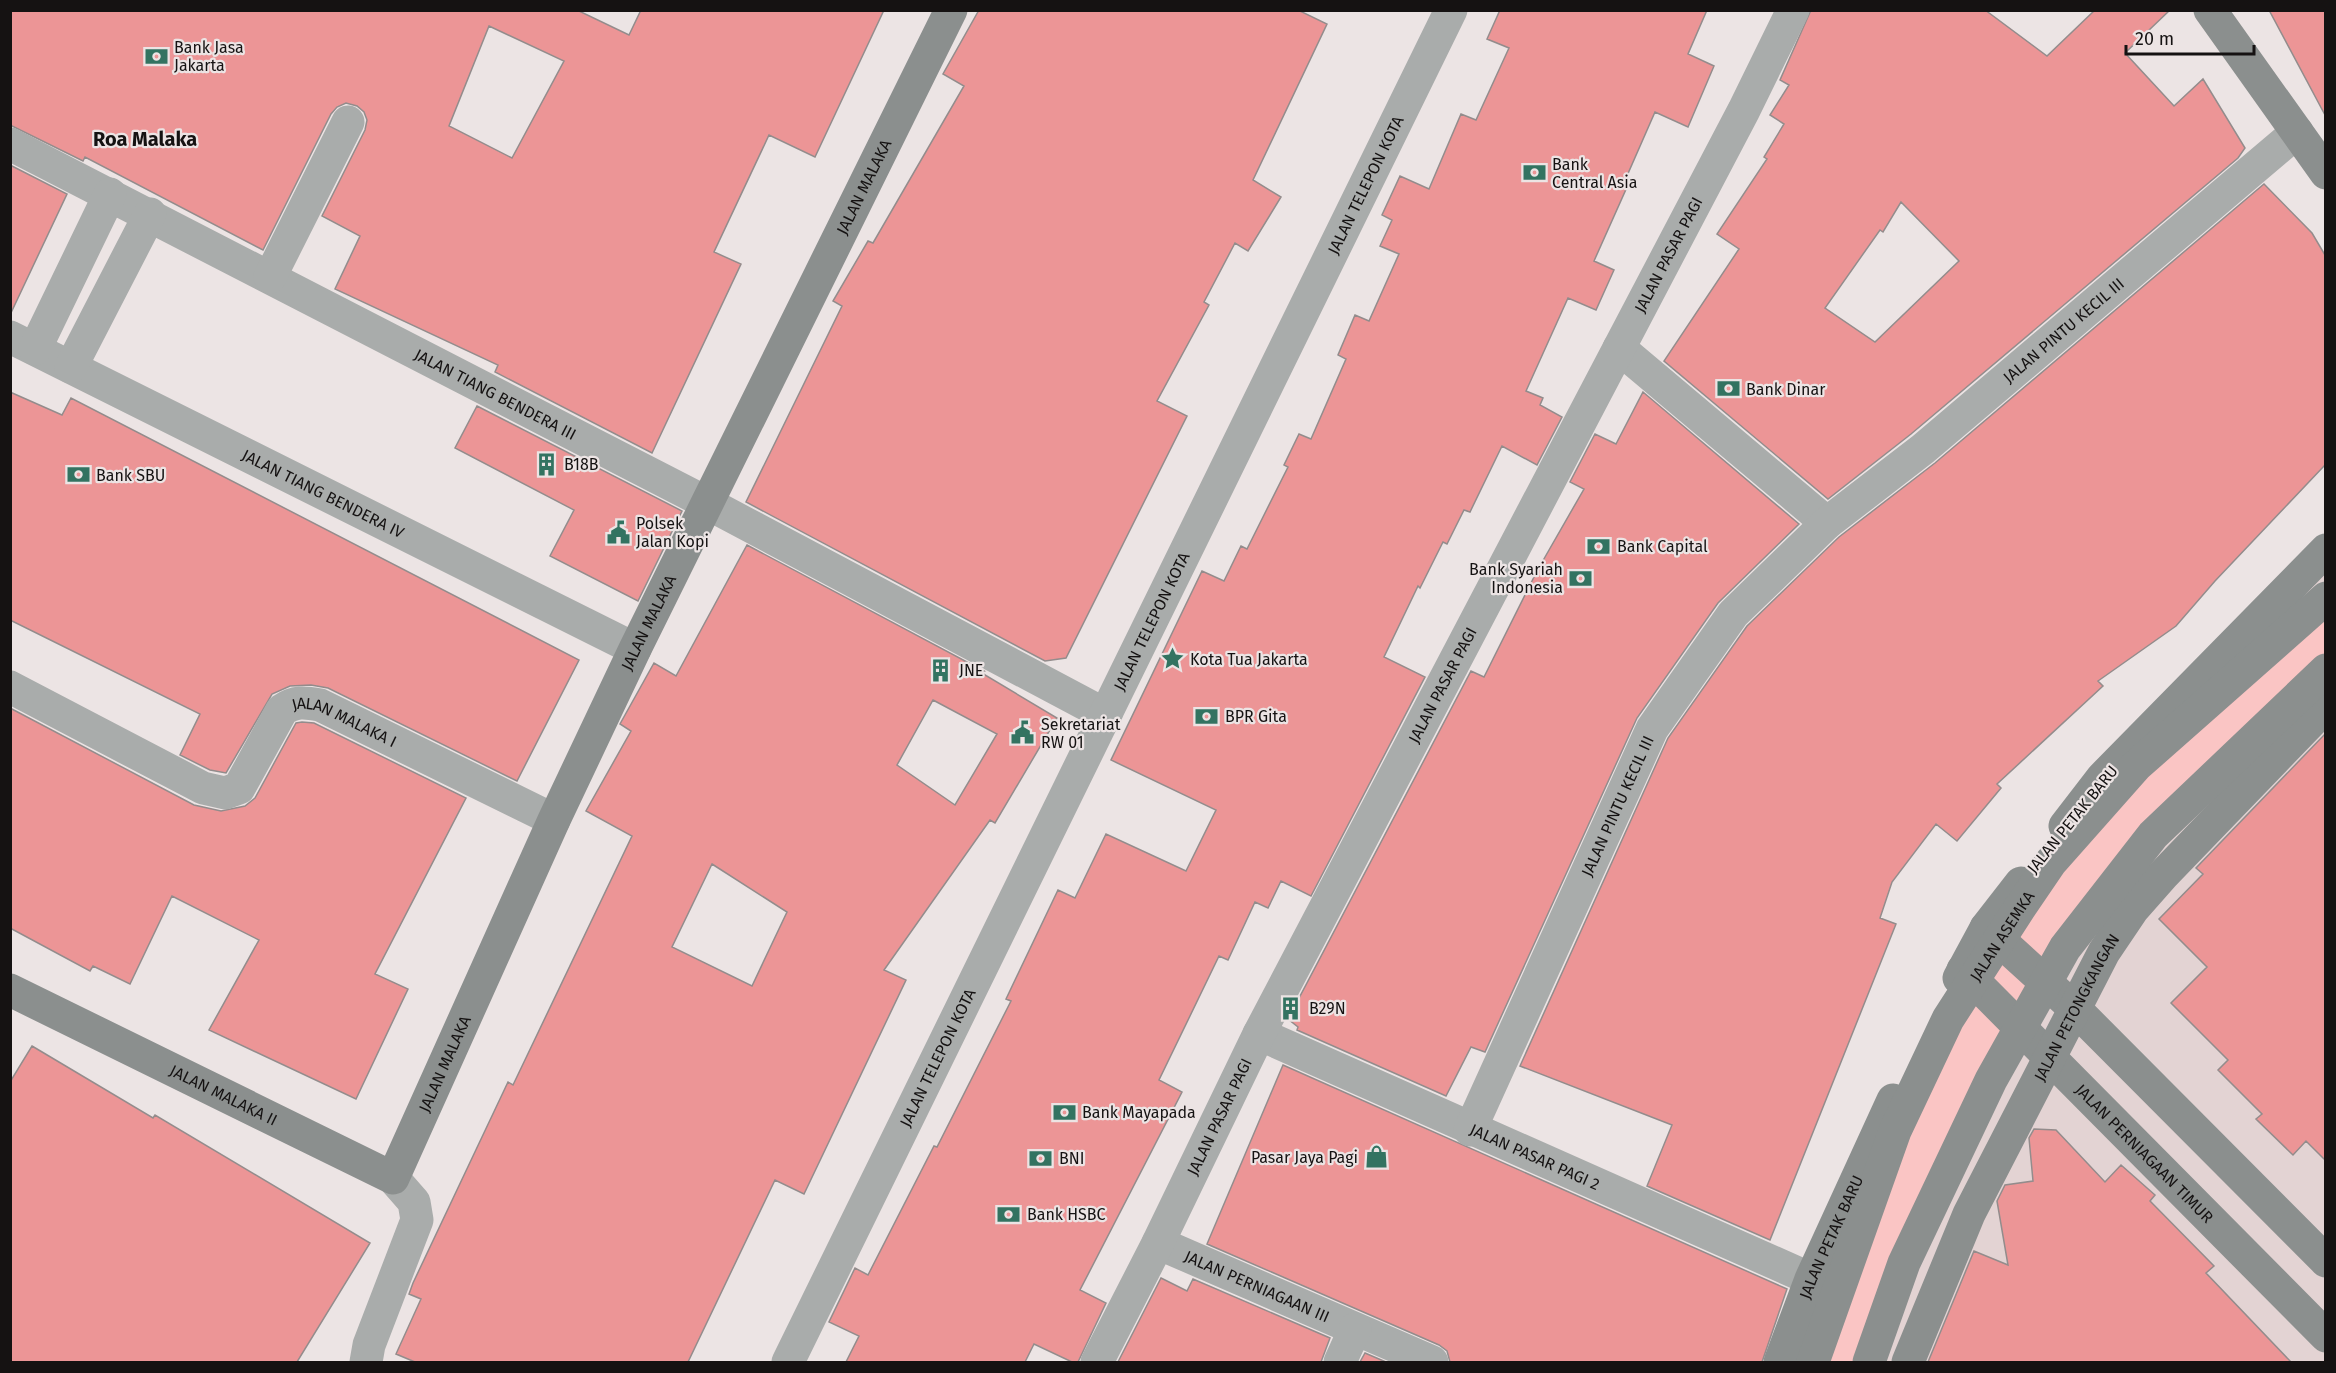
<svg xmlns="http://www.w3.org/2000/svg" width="2336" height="1373" viewBox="0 0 2336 1373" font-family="'Fira Sans',sans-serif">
	<rect width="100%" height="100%" fill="#ece4e4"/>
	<path fill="#e3d3d3" d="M2325,543V1362H1779Z"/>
	<path fill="#fac5c4" d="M2325,598V676L2065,948L1869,1362H1813L1890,1145L2051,862Z"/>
	<path fill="#ec9596" stroke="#938c8c" stroke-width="1.5" fill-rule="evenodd" d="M10,10H577L629,35L641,10H884L815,157L769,135L714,252L741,264L652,453L495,372L498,365L335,289L360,236L322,216L365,130L367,120L364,112L357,106L346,103L337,107L331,114L263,250L85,157L83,161L10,125ZM489,26L564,61L512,158L449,126Z
		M979,10H1298L1327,24L1253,180L1281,197L1248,251L1235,243L1204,302L1209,305L1157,401L1187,416L1066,658L1045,661L746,502L842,306L833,301L868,241L873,243L964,86L943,74Z
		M1500,10H1707L1688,54L1714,66L1688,127L1655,112L1623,185L1627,187L1594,261L1614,270L1596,310L1568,298L1526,391L1543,398L1540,405L1562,417L1537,465L1502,446L1470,512L1464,510L1447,544L1443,542L1420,588L1418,586L1384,657L1425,677L1311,896L1281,881L1268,908L1255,902L1228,960L1219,956L1159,1080L1182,1092L1080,1290L1106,1303L1078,1362H1072L1034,1344L1025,1362H846L859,1336L829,1322L855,1268L868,1275L934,1146L937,1147L1011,1001L1006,999L1058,890L1075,898L1106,834L1186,871L1216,810L1111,760L1202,571L1224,581L1241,546L1247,549L1288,467L1284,465L1299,434L1311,439L1346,359L1338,355L1355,315L1369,321L1399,254L1380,246L1392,220L1382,215L1400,176L1429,189L1461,114L1476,120L1509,48L1487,39Z
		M1811,10H1985L2047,56L2095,10H2170L2125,53L2174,106L2203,79L2245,148L2238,158L1911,434L1828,499L1664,361L1739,249L1717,234L1767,159L1764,157L1784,124L1770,115L1789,85L1780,80ZM1901,202L1959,261L1875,342L1825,308L1880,230L1883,232Z
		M2269,10H2325V115Z
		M10,165L67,194L10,315Z
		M2264,184L2312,233L2325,255V465L2215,581L2176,626L2098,681L2103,686L1997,784L2001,788L1957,841L1936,824L1892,882L1880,918L1896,924L1770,1240L1647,1186L1672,1125L1520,1066L1668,738L1747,626L1839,537L1935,463Z
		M10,392L62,415L71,398L579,660L517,781L328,688L311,685L290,686L272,694L226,773L210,770L180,755L200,714L10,620Z
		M1643,392L1799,524L1718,603L1637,718L1485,1052L1471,1047L1446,1096L1297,1030L1298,1027L1288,1019L1471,671L1484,677L1537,571L1584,489L1570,482L1595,434L1616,444Z
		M477,406L682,511L638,601L550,556L574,510L455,448Z
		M747,545L984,671L980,672L1057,718L995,823L990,820L884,970L906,980L804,1194L775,1180L688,1362H415L396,1354L421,1299L409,1294L413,1283L508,1082L513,1085L632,836L586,811L631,731L620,724L654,663L676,676ZM933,700L997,734L955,805L897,765ZM712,864L787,912L752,986L672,947Z
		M10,708L194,805L221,811L245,806L255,798L296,723L302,722L314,723L466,798L375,974L408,989L356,1099L209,1030L259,940L172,896L130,984L93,966L90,971L10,928Z
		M2325,734V1160L2306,1141L2293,1155L2256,1119L2262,1114L2218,1070L2228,1060L2171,1003L2207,967L2159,919L2203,874L2196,868Z
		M32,1046L153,1118L155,1115L370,1243L297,1362H10V1082Z
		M1283,1065L1787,1289L1762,1362H1450L1447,1351L1439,1345L1207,1244Z
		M2034,1129L2056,1130L2105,1182L2121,1165L2155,1195L2150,1201L2214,1266L2206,1273L2291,1362H1928L1974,1251L2008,1265L1997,1201L2005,1185L2033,1181L2029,1138Z
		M1161,1278L1187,1291L1193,1279L1330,1338L1321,1362H1118Z
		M1365,1353L1386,1362H1360Z"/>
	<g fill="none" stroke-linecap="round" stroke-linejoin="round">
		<g stroke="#a9acab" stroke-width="33">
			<path id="s1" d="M10,144L707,503L1106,715"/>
			<path d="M270,277L348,122"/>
			<path id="s2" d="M10,337L635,649"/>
			<path d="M1619,348L1827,523"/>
			<path d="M35,349L110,194"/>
			<path d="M71,367L150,214"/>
			<path id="s3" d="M10,687L203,788L225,793L239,788L282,710C295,701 304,702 320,705L554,820"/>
			<path id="s4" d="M1259,1034L1811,1279"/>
			<path id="s5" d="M1470,1130L1652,729L1733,614L1827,523L1923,449L2297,132"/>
			<path id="s6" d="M1158,1243L1432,1362"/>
			<path d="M366,1362L369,1345L417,1220L414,1202L393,1178"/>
			<path id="s7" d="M788,1362L1451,10"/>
			<path id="s8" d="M1097,1362L1158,1243L1259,1034L1744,110L1793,10"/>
			<path d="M1340,1362L1355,1329"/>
		</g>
		<g stroke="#8b8f8e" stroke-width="33">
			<path d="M2210,10L2326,173"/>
			<path d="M2065,826L2102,778L2326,550"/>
			<path d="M1986,928L2074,1008L2326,1261"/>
			<path id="s9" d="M1963,970L2326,1336"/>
			<path d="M1959,978L1986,928L2021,883"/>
			<path id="s10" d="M10,990L393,1178L554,820L635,649L951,10"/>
			<path id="s11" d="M1780,1362L1811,1279L1893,1100"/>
			<path id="s12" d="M1908,1362L1969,1214L2104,952L2133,909L2163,875L2326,706"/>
		</g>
		<g stroke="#8b8f8e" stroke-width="33">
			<path id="s13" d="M1813,1362L1895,1131L1948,1019L2019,909L2051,862L2136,766L2326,598"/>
			<path d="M1869,1362L1904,1263L1991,1080L2065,948L2153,835L2326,670"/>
		</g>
	</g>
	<defs>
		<symbol id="bank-bare" viewBox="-9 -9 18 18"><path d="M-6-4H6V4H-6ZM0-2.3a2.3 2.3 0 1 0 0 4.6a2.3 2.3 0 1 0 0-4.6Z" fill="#337361" stroke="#ece4e4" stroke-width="2.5" paint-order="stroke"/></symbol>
		<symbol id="building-bare" viewBox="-9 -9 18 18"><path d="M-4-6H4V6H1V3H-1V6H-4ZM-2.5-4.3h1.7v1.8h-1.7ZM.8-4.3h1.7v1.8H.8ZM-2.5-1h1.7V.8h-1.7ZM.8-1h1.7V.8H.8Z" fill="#337361" stroke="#ece4e4" stroke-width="2.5" paint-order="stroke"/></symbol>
		<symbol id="civic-bare" viewBox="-9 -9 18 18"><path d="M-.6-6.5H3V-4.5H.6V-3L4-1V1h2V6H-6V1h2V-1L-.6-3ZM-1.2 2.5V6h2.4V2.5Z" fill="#337361" stroke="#ece4e4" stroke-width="2.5" paint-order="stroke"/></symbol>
		<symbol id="sight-bare" viewBox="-9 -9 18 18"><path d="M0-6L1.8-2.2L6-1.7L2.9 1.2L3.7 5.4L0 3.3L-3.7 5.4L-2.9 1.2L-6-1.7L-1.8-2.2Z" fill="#337361" stroke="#ece4e4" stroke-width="2.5" paint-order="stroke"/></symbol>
		<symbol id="shop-bare" viewBox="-9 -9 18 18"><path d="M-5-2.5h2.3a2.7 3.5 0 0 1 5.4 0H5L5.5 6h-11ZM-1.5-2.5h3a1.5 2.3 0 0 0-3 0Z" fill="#337361" stroke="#ece4e4" stroke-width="2.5" paint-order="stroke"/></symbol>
	</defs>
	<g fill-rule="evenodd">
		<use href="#bank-bare" x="140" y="40" width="33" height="33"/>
		<use href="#bank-bare" x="1518" y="156" width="33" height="33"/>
		<use href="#bank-bare" x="1712" y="372" width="33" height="33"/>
		<use href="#building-bare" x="530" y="448" width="33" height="33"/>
		<use href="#bank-bare" x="62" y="458" width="33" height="33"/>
		<use href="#civic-bare" x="602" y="516" width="33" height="33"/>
		<use href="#bank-bare" x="1582" y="530" width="33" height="33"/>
		<use href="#bank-bare" x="1564" y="562" width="33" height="33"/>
		<use href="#sight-bare" x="1156" y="642" width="33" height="33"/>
		<use href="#building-bare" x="924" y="654" width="33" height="33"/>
		<use href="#bank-bare" x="1190" y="700" width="33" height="33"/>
		<use href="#civic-bare" x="1006" y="716" width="33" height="33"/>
		<use href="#building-bare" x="1274" y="992" width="33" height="33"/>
		<use href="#bank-bare" x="1048" y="1096" width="33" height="33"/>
		<use href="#shop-bare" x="1360" y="1140" width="33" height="33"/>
		<use href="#bank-bare" x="1024" y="1142" width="33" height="33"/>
		<use href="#bank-bare" x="992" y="1198" width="33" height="33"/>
	</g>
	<g text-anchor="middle" stroke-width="4.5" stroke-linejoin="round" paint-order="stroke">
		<g font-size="16" fill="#151212" stroke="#ece4e4" text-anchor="start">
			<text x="174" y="53">Bank Jasa<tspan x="174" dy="18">Jakarta</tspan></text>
			<text x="1552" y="170">Bank<tspan x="1552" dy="18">Central Asia</tspan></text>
			<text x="1746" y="395">Bank Dinar</text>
			<text x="564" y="470">B18B</text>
			<text x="96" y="481">Bank SBU</text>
			<text x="636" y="529">Polsek<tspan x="636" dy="18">Jalan Kopi</tspan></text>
			<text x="1617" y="552">Bank Capital</text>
			<text x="1563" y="575" text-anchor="end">Bank Syariah<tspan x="1563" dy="18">Indonesia</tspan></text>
			<text x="1190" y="665">Kota Tua Jakarta</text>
			<text x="959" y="676">JNE</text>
			<text x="1225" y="722">BPR Gita</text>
			<text x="1041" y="730">Sekretariat<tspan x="1041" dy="18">RW 01</tspan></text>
			<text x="1309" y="1014">B29N</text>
			<text x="1082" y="1118">Bank Mayapada</text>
			<text x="1358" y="1163" text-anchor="end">Pasar Jaya Pagi</text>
			<text x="1059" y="1164">BNI</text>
			<text x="1027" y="1220">Bank HSBC</text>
		</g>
		<g font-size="16" fill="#151212" stroke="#ece4e4">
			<text dy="6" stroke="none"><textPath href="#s7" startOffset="1311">JALAN TELEPON KOTA</textPath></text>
			<text dy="6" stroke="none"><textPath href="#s10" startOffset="1524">JALAN MALAKA</textPath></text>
			<text dy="6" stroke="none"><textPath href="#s8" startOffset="1246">JALAN PASAR PAGI</textPath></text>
			<text dy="6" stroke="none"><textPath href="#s5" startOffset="1017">JALAN PINTU KECIL III</textPath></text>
			<text dy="6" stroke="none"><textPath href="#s1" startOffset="546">JALAN TIANG BENDERA III</textPath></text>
			<text dy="6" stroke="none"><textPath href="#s2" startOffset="350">JALAN TIANG BENDERA IV</textPath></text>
			<text dy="6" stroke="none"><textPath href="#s7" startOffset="825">JALAN TELEPON KOTA</textPath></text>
			<text dy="6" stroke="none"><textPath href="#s10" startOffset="1038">JALAN MALAKA</textPath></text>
			<text dy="6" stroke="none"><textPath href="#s8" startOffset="760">JALAN PASAR PAGI</textPath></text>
			<text dy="6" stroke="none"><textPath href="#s3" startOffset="412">JALAN MALAKA I</textPath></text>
			<text dy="6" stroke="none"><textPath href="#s5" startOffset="356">JALAN PINTU KECIL III</textPath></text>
			<text transform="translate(2072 819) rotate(-51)" y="6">JALAN PETAK BARU</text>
			<text dy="6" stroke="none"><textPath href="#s13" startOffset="468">JALAN ASEMKA</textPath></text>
			<text dy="6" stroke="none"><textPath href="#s12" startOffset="393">JALAN PETONGKANGAN</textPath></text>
			<text dy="6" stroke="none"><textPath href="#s7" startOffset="339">JALAN TELEPON KOTA</textPath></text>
			<text dy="6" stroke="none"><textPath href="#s10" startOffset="552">JALAN MALAKA</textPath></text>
			<text dy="6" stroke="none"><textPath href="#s10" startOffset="238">JALAN MALAKA II</textPath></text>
			<text dy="6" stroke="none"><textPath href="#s8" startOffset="274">JALAN PASAR PAGI</textPath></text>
			<text dy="6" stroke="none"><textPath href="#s9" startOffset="258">JALAN PERNIAGAAN TIMUR</textPath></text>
			<text dy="6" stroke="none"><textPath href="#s4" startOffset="302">JALAN PASAR PAGI 2</textPath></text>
			<text dy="6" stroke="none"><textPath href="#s11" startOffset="135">JALAN PETAK BARU</textPath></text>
			<text dy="6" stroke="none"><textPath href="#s6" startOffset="108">JALAN PERNIAGAAN III</textPath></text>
		</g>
		<g font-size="20" font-weight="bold" fill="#151212" stroke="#ece4e4">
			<text x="145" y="146">Roa Malaka</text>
		</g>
	</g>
	<rect width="2336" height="1373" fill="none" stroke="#151212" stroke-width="24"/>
	<path d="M2126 45v9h128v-9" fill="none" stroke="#151212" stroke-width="3"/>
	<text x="2135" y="45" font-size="18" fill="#151212" stroke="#ece4e4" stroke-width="4.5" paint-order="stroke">20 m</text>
</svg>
